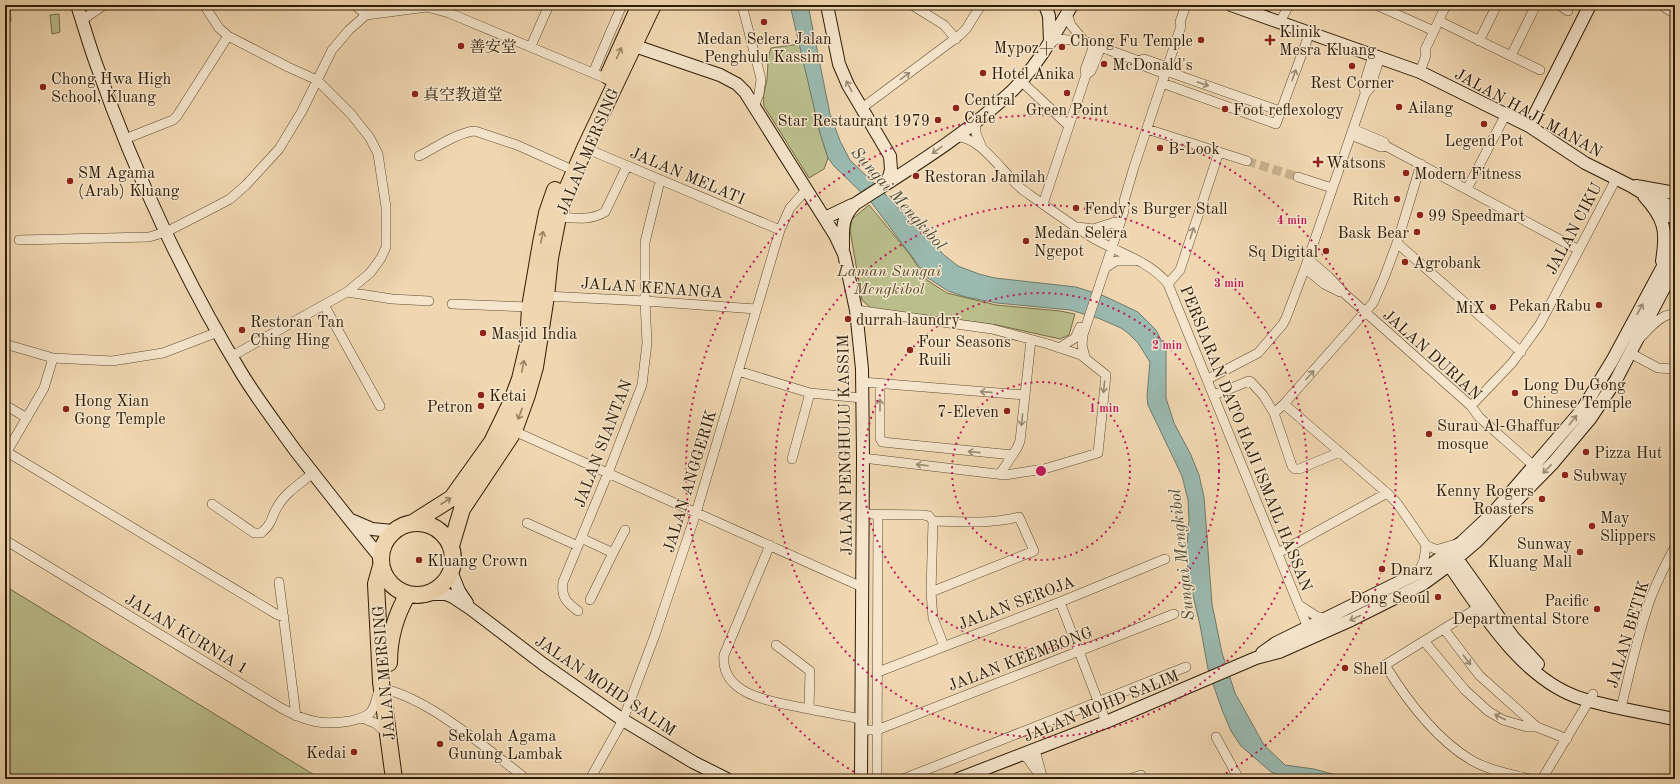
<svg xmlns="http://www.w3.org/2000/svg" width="1680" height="784" viewBox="0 0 1680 784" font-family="'Old Standard TT','Noto Serif SC',serif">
	<rect width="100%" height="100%" fill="#f0d7b1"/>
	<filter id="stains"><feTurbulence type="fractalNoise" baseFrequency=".005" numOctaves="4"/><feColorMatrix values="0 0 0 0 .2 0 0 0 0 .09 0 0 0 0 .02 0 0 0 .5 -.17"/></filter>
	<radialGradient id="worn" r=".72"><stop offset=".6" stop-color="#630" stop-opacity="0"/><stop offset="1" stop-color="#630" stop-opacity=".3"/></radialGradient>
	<path fill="#babe8b" stroke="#746d48" d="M5,5H10L11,21H5Z
		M59,14L60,32L52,34L50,15Z
		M800,44L820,133L828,158L824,169L809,178L764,106C762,97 765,90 767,80C768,69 767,58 771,48Z
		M869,205L908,252L927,280L947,293L996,305L1060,311L1075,314L1069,335L1060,339L997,325L871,308L862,300L850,230L852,219Z
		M5,586L321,779H5Z"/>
	<path fill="#9ab9af" stroke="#6f7a6b" d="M790,5H808L830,114L840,141L850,160L885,194L944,255L958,266L979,274L995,278L1076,287L1104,296L1138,312L1156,330L1166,350V398L1174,423L1191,455L1199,475L1204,497L1212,604L1222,653L1235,693L1264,745L1285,765L1314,769L1351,779H1290L1271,772L1241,746L1231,731L1222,710L1208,669L1200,625L1188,574L1187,548L1189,520L1188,500L1182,476L1148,405L1147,396L1150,362L1138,343L1128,333L1121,328L1098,318L1070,310L997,303L966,297L948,291L928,278L871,202L834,166L828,158L820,133Z"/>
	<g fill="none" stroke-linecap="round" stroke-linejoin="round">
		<path stroke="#c9b28e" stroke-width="9" stroke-dasharray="9 4.5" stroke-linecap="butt" d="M1247,161L1298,177"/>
		<defs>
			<path id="street" d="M204,5L219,28L228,36L288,67L317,80L351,114L370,138L378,154L386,207V247L381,258L370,273L347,292L232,356
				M355,5L366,15
				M742,5L761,79L759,94L754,107
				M912,5L944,25L956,39
				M1376,5L1434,31
				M1559,5L1568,11
				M1661,5L1675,14
				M1067,14L1071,25L1084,41
				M82,20L104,5
				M1439,21L1540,70
				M1280,22L1289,5
				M1479,41L1497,5
				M1049,45L1056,39L1084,41L1139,61L1142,65L1165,74
				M531,46L549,5
				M1511,56L1536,5
				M1139,61L1144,59L1167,67
				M1166,71L1280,111
				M1420,72L1426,55L1425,50L1446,5
				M593,73L622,5
				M1086,75L1085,70L1094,45
				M1021,81L1069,126
				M1162,83L1276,124L1310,32
				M1365,94L1364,85L1373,55
				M862,108L960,35L966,29L981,5
				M976,121V133L982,148
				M1147,129L1247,161
				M1353,129L1384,142L1386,146L1579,250
				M1351,135L1381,147L1386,146
				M956,137C980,135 1005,176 1023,190C1044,205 1066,221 1088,235C1114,252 1148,259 1168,284L1310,633
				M125,139L173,120L177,116L228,36
				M585,148L780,230
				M419,156C435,148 458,132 475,131L517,145L566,167
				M1298,177L1332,188
				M1467,189L1506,114
				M1043,204L1086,75L1091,71L1101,47
				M558,217C575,218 590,221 605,212L627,166
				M1078,227L1093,229L1115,222
				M19,240L149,237L166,232L211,209L230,199L246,185L279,149L302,111L332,50L349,30L366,15L427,7L449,13L607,79
				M1397,243L1521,352
				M1308,259L1329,277L1345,294L1471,406L1479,417L1534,466
				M1105,268L1116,261H1135
				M1305,268L1324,284L1340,292
				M1168,284L1180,270L1219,152
				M347,292L392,299L429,301
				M546,296L645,301L756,309
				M452,304L530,307
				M324,305L380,406
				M856,310L992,329L1048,344L1081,355L1106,375L1098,453L1044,469L1005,475L863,458
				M1640,338C1648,330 1663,311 1675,315
				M5,344L53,358L112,361L163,353L218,332
				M1059,348L1075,338L1080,327
				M1630,353L1658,368L1675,369
				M1085,357L1082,345L1083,335L1124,211V201L1134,167L1181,26L1180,22L1186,5
				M738,371L810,393L862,398
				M1208,379L1258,353L1283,324L1286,318L1305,268L1365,94L1370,88L1380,57
				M862,382L1025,395
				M880,384V438L882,442L1013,455
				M1214,395L1249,381L1251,382L1263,395L1274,413
				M1284,404L1387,493L1397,503L1426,545L1435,549H1439L1456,544
				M5,405L27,418
				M1471,406L1512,363L1540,324L1616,179
				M514,431L862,587
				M7,452L276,614L284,617
				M1340,452L1299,469H1295L1292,466L1274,413L1284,404L1373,303L1384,278L1397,243L1421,164
				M5,455L44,388L53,358
				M792,459L810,393
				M1000,474L1017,448L1020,441L1031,340
				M212,504L254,533H261C274,522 270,518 278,506C285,493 301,483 313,473
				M862,514L924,515L929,516L933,521L931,592L933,618L944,646
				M527,523L578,546
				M581,538L613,553L590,600
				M5,540L281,708C305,721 322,726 350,721C358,719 364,718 370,713C375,708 377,697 379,689
				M770,545L724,655C720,696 774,702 804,708C823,712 842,715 861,719
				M613,553L625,530
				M1278,553L1387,493
				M1418,573L1424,560L1426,545
				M279,582L296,716
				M931,592L1034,551L1019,517C990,524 963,522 933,521
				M1060,602L1106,722
				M1299,605L1316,616L1327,619
				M1479,607L1385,665C1406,699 1436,739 1471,760C1488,770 1510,774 1530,779
				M578,611C566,602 561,597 563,582L608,473L642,385L647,343L645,301V242L660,181
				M1444,629L1479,675L1537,727
				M1424,641L1465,690L1488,711L1503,720L1527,727H1537L1567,739
				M776,645L810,671L809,709
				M878,672L1060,602L1165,559
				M392,691C422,701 447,719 472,737C490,751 508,764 526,779
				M1621,708C1630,671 1638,633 1651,597C1658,580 1666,563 1675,547
				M362,718L375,723L388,734
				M861,730H877L1174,614
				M1216,737L1239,779
				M1035,750L1042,776
				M1023,755L1028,759L1042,779
				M590,779L623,720L655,635L696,513L780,230L790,208L806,190
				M877,779L878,514
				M903,779L1186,667
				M1130,779L1141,775L1143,779
				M1542,779L1593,694"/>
			<path id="secondary" d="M77,5C84,26 90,48 98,69C134,172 185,280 242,374C258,400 277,425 295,450C323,486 351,522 380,557
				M827,5L839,64L848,85L890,156L891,170L887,183
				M1045,5L1049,16L1050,41
				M1231,5L1420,72L1529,126L1585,163L1631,186L1649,197L1675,208
				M635,46L720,75L737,84L745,92L835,235L844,254L856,310L862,369L863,458L861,779
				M1529,126L1590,5
				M1636,186L1675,193
				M1644,196C1665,219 1667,231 1662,261
				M1656,204L1663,211L1675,219
				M825,218L852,205
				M843,248C843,229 841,218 855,204C909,169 966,135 1013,90C1037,66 1055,34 1072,5
				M351,520L372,529L392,531
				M1453,553L1513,637L1538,664
				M1445,559C1479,608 1522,681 1583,699C1613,708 1645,713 1675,719
				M451,571L459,591L467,603
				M428,594H446L453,597L471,609L543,664L623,720L693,762L727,779
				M1262,653L1276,643L1422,571L1462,542L1493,513L1582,410L1612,361L1675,244
				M958,779L1106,722L1256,658L1279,652L1351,620L1423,584L1449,565L1476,542L1553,463L1590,419L1616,380L1675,267"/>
			<path id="highway" d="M608,76L640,5
				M414,522L452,498L492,442L511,403L520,379L528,345L530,307L541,243L547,213L555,190
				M381 559a36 36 0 1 1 72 0a36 36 0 1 1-72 0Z
				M451,546L462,509L514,431L527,395L535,367L546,296L550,258L558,217L567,189L585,148L653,5
				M381,566L376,584L381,682L394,779
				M389,663C389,638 395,616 408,594"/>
		</defs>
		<use href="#street" stroke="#5e4b2f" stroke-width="10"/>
		<use href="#secondary" stroke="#2e1c04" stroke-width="14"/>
		<use href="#highway" stroke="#2e1c04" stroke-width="18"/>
		<use href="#street" stroke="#f5e5cc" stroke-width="9"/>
		<use href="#secondary" stroke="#f5e5cc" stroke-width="12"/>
		<use href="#highway" stroke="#f0d7b1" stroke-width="16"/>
	</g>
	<defs><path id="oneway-shaft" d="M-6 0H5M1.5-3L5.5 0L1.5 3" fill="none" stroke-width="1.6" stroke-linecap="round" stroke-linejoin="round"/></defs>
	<g stroke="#998363">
		<use href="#oneway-shaft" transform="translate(619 53) rotate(-66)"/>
		<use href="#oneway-shaft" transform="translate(542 237) rotate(-78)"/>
		<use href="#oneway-shaft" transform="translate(523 366) rotate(-78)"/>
		<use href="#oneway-shaft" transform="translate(520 414) rotate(111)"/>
		<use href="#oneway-shaft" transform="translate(446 501) rotate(-33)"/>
	</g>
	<g stroke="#9b8b72">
		<use href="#oneway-shaft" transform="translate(1294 75) rotate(-70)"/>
		<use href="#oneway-shaft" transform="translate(905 76) rotate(-36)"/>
		<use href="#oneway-shaft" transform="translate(1203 84) rotate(19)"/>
		<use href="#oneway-shaft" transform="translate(849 86) rotate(-118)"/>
		<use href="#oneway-shaft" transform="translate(937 150) rotate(145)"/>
		<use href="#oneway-shaft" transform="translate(1192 233) rotate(-72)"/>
		<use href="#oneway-shaft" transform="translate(1640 309) rotate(-61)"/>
		<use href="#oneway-shaft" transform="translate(1310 375) rotate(-48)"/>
		<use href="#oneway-shaft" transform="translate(1104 387) rotate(96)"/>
		<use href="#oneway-shaft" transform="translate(986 392) rotate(-176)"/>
		<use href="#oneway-shaft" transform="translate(880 405) rotate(-90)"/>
		<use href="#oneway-shaft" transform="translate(1022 420) rotate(96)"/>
		<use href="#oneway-shaft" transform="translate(1573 420) rotate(-51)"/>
		<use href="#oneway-shaft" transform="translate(974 452) rotate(-174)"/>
		<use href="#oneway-shaft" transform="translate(922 465) rotate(-173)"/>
		<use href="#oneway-shaft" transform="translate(1547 469) rotate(134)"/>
		<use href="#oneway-shaft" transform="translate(1355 618) rotate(155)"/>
		<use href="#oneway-shaft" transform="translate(1467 660) rotate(53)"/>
		<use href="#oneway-shaft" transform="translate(1500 717) rotate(-153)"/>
	</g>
	<g fill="none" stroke="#c2185b" stroke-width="2" stroke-dasharray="2 4">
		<circle cx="1041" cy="471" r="89"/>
		<circle cx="1041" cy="471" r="178"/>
		<circle cx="1041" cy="471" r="266"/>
		<path d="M864 778A355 355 0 1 1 1218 778"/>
	</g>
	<g fill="#8f2418" stroke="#f5e5cc" stroke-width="1.5">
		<circle cx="764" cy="22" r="4"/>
		<circle cx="1201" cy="40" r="4"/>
		<path d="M1268 34h4v4h4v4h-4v4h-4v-4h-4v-4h4z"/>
		<circle cx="461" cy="46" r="4"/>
		<circle cx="1062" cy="47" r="4"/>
		<circle cx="1104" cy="64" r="4"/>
		<circle cx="1352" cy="66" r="4"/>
		<circle cx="983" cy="73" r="4"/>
		<circle cx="43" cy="87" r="4"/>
		<circle cx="1067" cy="93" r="4"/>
		<circle cx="415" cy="94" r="4"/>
		<circle cx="1399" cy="107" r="4"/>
		<circle cx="956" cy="108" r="4"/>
		<circle cx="1225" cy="109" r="4"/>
		<circle cx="938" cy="120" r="4"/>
		<circle cx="1484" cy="124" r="4"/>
		<circle cx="1160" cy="148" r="4"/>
		<path d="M1316 156h4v4h4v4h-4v4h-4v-4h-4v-4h4z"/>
		<circle cx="1406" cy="173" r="4"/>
		<circle cx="916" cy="176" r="4"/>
		<circle cx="70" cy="181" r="4"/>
		<circle cx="1397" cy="199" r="4"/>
		<circle cx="1076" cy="208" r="4"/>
		<circle cx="1420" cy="215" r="4"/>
		<circle cx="1417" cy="232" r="4"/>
		<circle cx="1026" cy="241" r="4"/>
		<circle cx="1326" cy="251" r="4"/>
		<circle cx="1405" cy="262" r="4"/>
		<circle cx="1599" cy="305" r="4"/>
		<circle cx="1493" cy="307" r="4"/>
		<circle cx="848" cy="319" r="4"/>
		<circle cx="242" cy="330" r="4"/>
		<circle cx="483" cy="333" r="4"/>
		<circle cx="910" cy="350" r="4"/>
		<circle cx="1515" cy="393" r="4"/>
		<circle cx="481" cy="395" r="4"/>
		<circle cx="481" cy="406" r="4"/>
		<circle cx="66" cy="409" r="4"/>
		<circle cx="1007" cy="411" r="4"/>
		<circle cx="1429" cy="434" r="4"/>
		<circle cx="1586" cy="452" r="4"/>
		<circle cx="1565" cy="475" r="4"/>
		<circle cx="1542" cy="499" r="4"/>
		<circle cx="1592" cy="526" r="4"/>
		<circle cx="1580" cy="552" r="4"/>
		<circle cx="419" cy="560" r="4"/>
		<circle cx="1382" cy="569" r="4"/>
		<circle cx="1438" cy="597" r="4"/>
		<circle cx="1597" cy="609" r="4"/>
		<circle cx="1345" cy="668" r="4"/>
		<circle cx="440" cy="744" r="4"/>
		<circle cx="354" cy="752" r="4"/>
	</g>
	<g text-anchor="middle" stroke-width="3" stroke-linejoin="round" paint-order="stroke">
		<g font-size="16" fill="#2e1c04" stroke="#f5e5cc" text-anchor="start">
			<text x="1279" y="37">Klinik<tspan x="1279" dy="18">Mesra Kluang</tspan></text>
			<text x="764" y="44" text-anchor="middle">Medan Selera Jalan<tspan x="764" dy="18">Penghulu Kassim</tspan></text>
			<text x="1193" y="46" text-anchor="end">Chong Fu Temple</text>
			<text x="469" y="52">善安堂</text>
			<text x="1054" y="53" text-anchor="end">Mypoz+</text>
			<text x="1112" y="70">McDonald's</text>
			<text x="991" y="79">Hotel Anika</text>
			<text x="51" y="84">Chong Hwa High<tspan x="51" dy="18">School, Kluang</tspan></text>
			<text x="1352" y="88" text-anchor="middle">Rest Corner</text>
			<text x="423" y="100">真空教道堂</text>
			<text x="964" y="105">Central<tspan x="964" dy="18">Cafe</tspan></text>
			<text x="1407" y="113">Ailang</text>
			<text x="1067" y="115" text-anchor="middle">Green Point</text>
			<text x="1233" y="115">Foot reflexology</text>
			<text x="930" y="126" text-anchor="end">Star Restaurant 1979</text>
			<text x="1484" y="146" text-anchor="middle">Legend Pot</text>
			<text x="1168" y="154">B-Look</text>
			<text x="1326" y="168">Watsons</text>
			<text x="78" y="178">SM Agama<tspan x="78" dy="18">(Arab) Kluang</tspan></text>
			<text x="1414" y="179">Modern Fitness</text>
			<text x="924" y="182">Restoran Jamilah</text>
			<text x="1389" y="205" text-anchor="end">Ritch</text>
			<text x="1084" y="214">Fendy’s Burger Stall</text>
			<text x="1428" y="221">99 Speedmart</text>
			<text x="1034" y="238">Medan Selera<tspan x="1034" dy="18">Ngepot</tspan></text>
			<text x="1409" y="238" text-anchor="end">Bask Bear</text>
			<text x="1318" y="257" text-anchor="end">Sq Digital</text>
			<text x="1413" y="268">Agrobank</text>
			<text x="1591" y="311" text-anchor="end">Pekan Rabu</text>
			<text x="1485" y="313" text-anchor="end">MiX</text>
			<text x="856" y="325">durrah laundry</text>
			<text x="250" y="327">Restoran Tan<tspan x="250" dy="18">Ching Hing</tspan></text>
			<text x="491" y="339">Masjid India</text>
			<text x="918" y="347">Four Seasons<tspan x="918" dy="18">Ruili</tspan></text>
			<text x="1523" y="390">Long Du Gong<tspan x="1523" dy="18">Chinese Temple</tspan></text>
			<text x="489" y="401">Ketai</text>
			<text x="74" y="406">Hong Xian<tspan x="74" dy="18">Gong Temple</tspan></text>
			<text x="473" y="412" text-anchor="end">Petron</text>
			<text x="999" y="417" text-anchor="end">7-Eleven</text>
			<text x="1437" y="431">Surau Al-Ghaffur<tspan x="1437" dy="18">mosque</tspan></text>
			<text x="1594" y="458">Pizza Hut</text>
			<text x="1573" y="481">Subway</text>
			<text x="1534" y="496" text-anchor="end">Kenny Rogers<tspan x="1534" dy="18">Roasters</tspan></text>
			<text x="1600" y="523">May<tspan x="1600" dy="18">Slippers</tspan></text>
			<text x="1572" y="549" text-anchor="end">Sunway<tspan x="1572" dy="18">Kluang Mall</tspan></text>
			<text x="427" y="566">Kluang Crown</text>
			<text x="1390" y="575">Dnarz</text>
			<text x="1430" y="603" text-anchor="end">Dong Seoul</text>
			<text x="1589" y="606" text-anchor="end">Pacific<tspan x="1589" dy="18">Departmental Store</tspan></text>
			<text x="1353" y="674">Shell</text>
			<text x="448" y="741">Sekolah Agama<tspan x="448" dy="18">Gunung Lambak</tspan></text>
			<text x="346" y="758" text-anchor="end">Kedai</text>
		</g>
		<g font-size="16" fill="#2e1c04" stroke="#f5e5cc">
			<text transform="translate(1529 112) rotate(29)" y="6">JALAN HAJI MANAN</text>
			<text transform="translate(587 151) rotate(-67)" y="6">JALAN MERSING</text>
			<text transform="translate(688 175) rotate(23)" y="6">JALAN MELATI</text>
			<text transform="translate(1573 228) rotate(-62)" y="6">JALAN CIKU</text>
			<text transform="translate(652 287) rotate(4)" y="6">JALAN KENANGA</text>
			<text transform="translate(1433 354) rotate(42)" y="6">JALAN DURIAN</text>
			<text transform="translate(1247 438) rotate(68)" y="6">PERSIARAN DATO HAJI ISMAIL HASSAN</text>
			<text transform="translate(602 443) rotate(-69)" y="6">JALAN SIANTAN</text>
			<text transform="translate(844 445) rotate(-91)" y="6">JALAN PENGHULU KASSIM</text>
			<text transform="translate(689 481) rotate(-73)" y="6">JALAN ANGGERIK</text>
			<text transform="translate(1016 602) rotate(-21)" y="6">JALAN SEROJA</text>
			<text transform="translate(187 633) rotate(31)" y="6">JALAN KURNIA 1</text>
			<text transform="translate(1627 634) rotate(-73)" y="6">JALAN BETIK</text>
			<text transform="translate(1020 658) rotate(-21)" y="6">JALAN KEEMBONG</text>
			<text transform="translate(383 673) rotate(-95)" y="6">JALAN MERSING</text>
			<text transform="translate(606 685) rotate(34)" y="6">JALAN MOHD SALIM</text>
			<text transform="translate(1101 705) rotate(-22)" y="6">JALAN MOHD SALIM</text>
		</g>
		<g font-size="16" font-style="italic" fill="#584d2c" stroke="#f5e5cc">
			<text x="889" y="276">Laman Sungai<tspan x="889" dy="18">Mengkibol</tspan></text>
		</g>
		<g font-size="17" font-style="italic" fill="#4e4b37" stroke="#f5e5cc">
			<text transform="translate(899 198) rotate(48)" y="6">Sungai Mengkibol</text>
			<text transform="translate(1181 555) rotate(-96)" y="6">Sungai Mengkibol</text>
		</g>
	</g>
	<circle cx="1041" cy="471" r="6" fill="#c2185b" stroke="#f5e5cc" stroke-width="2"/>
	<g font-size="12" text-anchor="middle" font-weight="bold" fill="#c2185b" stroke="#f5e5cc" stroke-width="3" stroke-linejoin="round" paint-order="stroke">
		<text x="1292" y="224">4 min</text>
		<text x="1229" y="287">3 min</text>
		<text x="1167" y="349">2 min</text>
		<text x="1104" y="412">1 min</text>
	</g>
	<rect width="1680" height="784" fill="none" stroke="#f0d7b1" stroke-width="20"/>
	<rect x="6" y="6" width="1668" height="772" fill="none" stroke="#2e1c04" stroke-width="2"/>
	<rect x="10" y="10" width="1660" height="764" fill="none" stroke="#2e1c04"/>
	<rect width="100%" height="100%" filter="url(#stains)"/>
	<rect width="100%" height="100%" fill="url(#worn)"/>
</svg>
